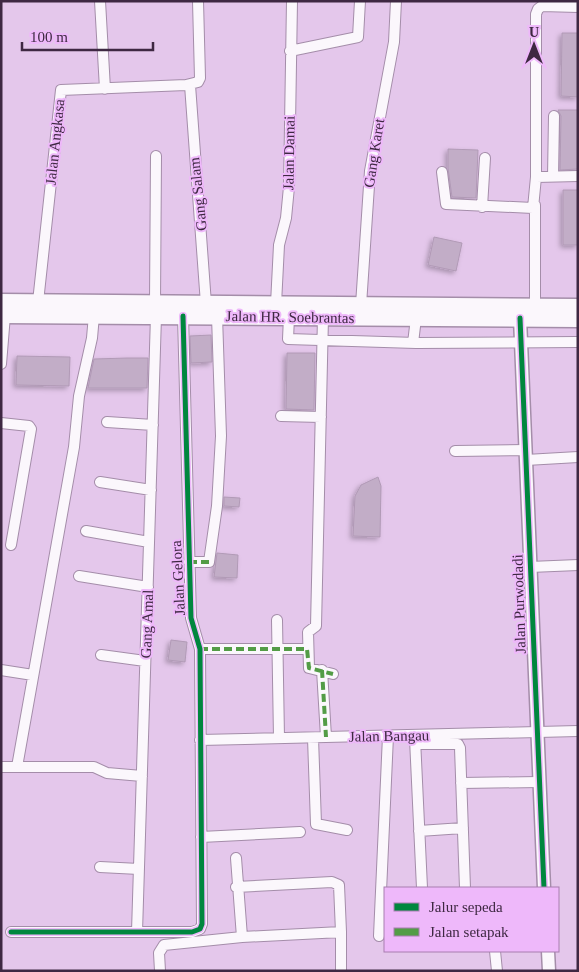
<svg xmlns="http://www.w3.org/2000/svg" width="579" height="972" viewBox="0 0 579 972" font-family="Georgia,serif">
	<defs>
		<filter id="shadow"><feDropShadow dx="-2.5" dy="2.5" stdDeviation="2.5" flood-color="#0004"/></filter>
	</defs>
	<rect width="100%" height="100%" fill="#e4c7eb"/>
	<path fill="#c2adc7" stroke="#b19ab6" filter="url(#shadow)" d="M562,33H578V97L561,96Z
		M558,110H578V169L560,170L561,116Z
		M448,149L478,150L476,198L452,197L448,168Z
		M563,190H578V245H563Z
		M434,237L462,243L456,271L428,265Z
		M211,335L212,362L191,363L190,336Z
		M287,353H315L314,410L286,409Z
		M17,356L70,357L69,386L16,385Z
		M127,358H148L147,388H88L94,359Z
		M378,477L381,486L380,537L353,536L355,496L361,485Z
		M224,497L240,498L239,507L224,506Z
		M217,553L238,555L237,578L214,577Z
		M171,640L187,642L185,662L168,660Z"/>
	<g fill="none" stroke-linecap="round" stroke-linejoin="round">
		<defs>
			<path id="minor" d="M100,1L105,89
				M290,51L358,37L360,1
				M190,85L206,304
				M442,172L446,204L533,208L536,177V14L538,9L542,6L578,7
				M536,177L578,176
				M553,177L554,116
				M535,205V307
				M482,207L485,158
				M38,302L61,90L186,85L198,82L200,78L198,1
				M155,303L156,156
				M276,304L279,245L286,218L289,187L292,1
				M361,305L370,171L394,42L396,1
				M289,317L288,339L416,343L578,342
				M323,317L316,626L308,632L309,668L333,674
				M413,343L416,318
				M1,364L5,315
				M281,416L321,417
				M107,422L153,425
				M1,423L29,426L31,429L11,545
				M455,451L526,450
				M526,460L578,457
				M100,482L151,490
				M86,531L149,542
				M189,562H209L217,506L221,436L217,316
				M530,567L578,565
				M79,576L148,587
				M277,620L279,738
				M200,649H307
				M101,655L145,661
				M1,670L33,675
				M322,670L326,737
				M313,738L316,824L347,830
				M415,739L422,888
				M200,740L578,731
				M415,744H458L460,748L465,888
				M1,767H94L107,773L142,776
				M17,767L74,447L79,396L92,338L94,315
				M461,783L539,782
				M419,831L463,828
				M201,837L300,832
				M236,858L242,937
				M100,867L139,869
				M236,887L332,882L339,885L341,932
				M11,932H192L200,929L202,924L200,649L191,618L183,316
				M137,932L156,316
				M379,936L388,736
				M495,951L497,971
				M160,971L159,953L164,945L242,937L341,932V971"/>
			<path id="tertiary" d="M520,318L544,888
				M548,951L549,971"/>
			<path id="primary" d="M1,302L578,307
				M1,315L578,319"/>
		</defs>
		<use href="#minor" stroke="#a48da9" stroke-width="12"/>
		<use href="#tertiary" stroke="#a48da9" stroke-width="15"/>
		<use href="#primary" stroke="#a48da9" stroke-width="19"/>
		<use href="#minor" stroke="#fbf7fc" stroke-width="10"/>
		<use href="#tertiary" stroke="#fbf7fc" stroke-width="12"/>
		<use href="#primary" stroke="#fbf7fc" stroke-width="16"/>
		<path stroke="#539c46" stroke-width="4" stroke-dasharray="8 4" stroke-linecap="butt" d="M189,562H209
			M200,649H307L309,668L333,674
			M322,670L326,737"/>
		<defs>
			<path id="cycleway" d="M520,318L544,888
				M11,932H192L200,929L202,924L200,649L191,618L183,316"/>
		</defs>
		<use href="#cycleway" stroke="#eeb8fa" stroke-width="8"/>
		<use href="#cycleway" stroke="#00873e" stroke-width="5"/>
	</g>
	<g text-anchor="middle" stroke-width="4" stroke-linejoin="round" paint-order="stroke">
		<g font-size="15" fill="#3e2842" stroke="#eeb8fa">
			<text transform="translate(55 142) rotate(-84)" y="5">Jalan Angkasa</text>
			<text transform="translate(289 153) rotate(-89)" y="5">Jalan Damai</text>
			<text transform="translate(374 153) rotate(-81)" y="5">Gang Karet</text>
			<text transform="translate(198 194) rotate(-96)" y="5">Gang Salam</text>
			<text transform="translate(290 317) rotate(1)" y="5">Jalan HR. Soebrantas</text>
			<text transform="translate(178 578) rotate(-93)" y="5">Jalan Gelora</text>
			<text transform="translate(519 604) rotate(-92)" y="5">Jalan Purwodadi</text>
			<text transform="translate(147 624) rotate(-88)" y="5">Gang Amal</text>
			<text transform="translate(389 736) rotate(-1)" y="5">Jalan Bangau</text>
		</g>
	</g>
	<rect width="579" height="972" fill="none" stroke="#3e2842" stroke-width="5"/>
	<rect x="384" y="887" width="175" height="65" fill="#eeb8fa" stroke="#a87eb0"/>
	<rect x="394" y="903" width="25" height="8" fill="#00873e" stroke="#a87eb0"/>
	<text x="429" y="912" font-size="15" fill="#3e2842">Jalur sepeda</text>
	<rect x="394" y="928" width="25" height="8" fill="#539c46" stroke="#a87eb0"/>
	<text x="429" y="937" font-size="15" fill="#3e2842">Jalan setapak</text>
	<g transform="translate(534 45)" stroke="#eeb8fa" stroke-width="4" paint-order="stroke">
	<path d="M0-4L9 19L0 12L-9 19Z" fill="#3e2842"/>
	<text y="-8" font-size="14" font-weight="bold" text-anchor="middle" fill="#3e2842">U</text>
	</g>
	<path d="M22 42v8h131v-8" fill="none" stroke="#3e2842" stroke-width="2.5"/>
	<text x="30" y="42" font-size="15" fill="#3e2842" stroke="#eeb8fa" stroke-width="4" paint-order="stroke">100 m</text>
</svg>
